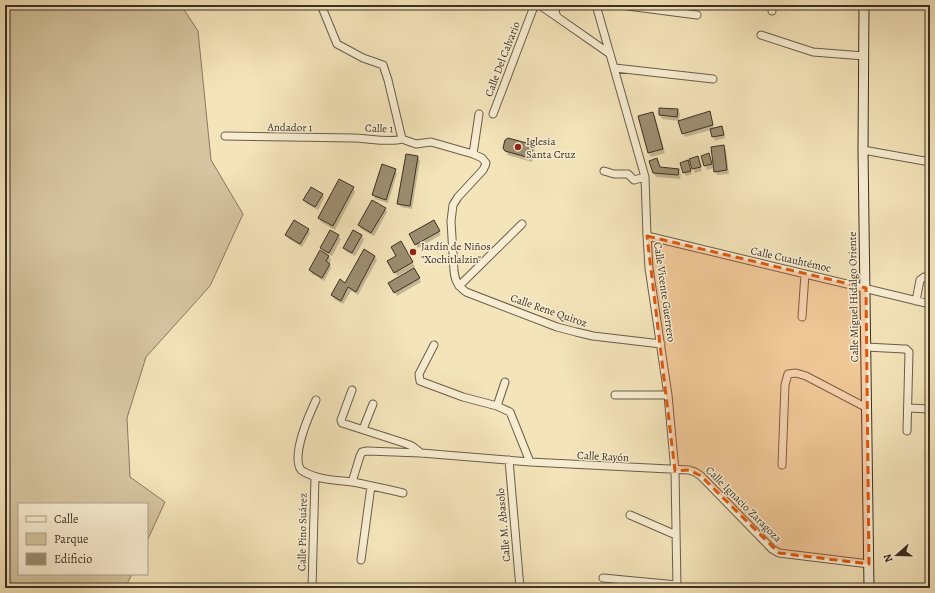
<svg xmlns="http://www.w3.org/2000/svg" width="935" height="593" viewBox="0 0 935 593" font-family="Alegreya,serif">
	<rect width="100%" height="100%" fill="#f4e4ba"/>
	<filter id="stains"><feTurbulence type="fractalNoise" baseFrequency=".005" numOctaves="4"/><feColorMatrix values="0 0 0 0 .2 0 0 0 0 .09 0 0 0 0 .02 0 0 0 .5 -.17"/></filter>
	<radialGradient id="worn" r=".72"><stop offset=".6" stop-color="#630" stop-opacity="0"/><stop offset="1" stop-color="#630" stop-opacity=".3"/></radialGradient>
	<path fill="#d5c5a0" stroke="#887a61" d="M5,5H181L198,31L211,160L243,214L210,286L146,357L127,418L130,477L165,502L147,541V504H19V574H132L125,588H15L5,582Z"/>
	<path fill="#0003" d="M660,109L678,110L680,114L679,121L662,119L660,115Z
		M653,113L655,117L665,153L651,157L649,153L639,117Z
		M709,113L713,121L712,120L710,121L714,128L722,127L725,138L715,141L711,130L685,137L683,133Z
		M533,146L535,149L532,162L508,155L504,148Z
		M724,146L726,150L729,174L717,175L714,168L707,170L702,156L709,155L713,167H714Z
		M418,157L420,161L412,209L401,207L398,203Z
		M697,158L702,171L695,173L690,160Z
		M689,165L692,174L686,176L684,172Z
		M382,166L395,170L397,174L388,203L375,199L373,195Z
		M660,168L678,170L681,174L680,179L656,177L654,173Z
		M353,188L355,192L335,230L321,222L319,218Z
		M322,194L324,198L318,210L307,204L304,200Z
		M385,209L387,212L374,236L361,229L359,225Z
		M433,221L441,235L418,248L410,234Z
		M308,229L310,233L302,247L289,239L287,235Z
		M354,231L362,236L364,240L355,256L347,252L344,248Z
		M338,236L341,239L332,256L327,254L331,260L329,264L331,268L324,281L312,274L310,270L325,254L321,248Z
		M401,243L415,267L397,276L388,261L397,256Z
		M364,251L375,257L377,260L358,295L351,291L343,304L334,299L332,295L346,284Z
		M414,270L421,282L397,296L390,284Z"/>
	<path fill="#9c8e71" stroke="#3c3022" d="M659,108L678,109L677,117L659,115Z
		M710,111L713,125L682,134L678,121Z
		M653,112L663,149L648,153L638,116Z
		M722,126L724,135L712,137L710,129Z
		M508,138L534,145L530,158L505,151L503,148L505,140Z
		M724,145L727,170L714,172L711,147Z
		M709,153L712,164L704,166L701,156Z
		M406,154L418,156L410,206L397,204Z
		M698,156L701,167L692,169L689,159Z
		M657,158L660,167L679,169L678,175L653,173L649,161Z
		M688,160L691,171L683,173L680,163Z
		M382,164L396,169L386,200L372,195Z
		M339,179L354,187L333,226L318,218Z
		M311,187L323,194L315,207L303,200Z
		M372,200L386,208L371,233L358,225Z
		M294,220L309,229L300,244L285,235Z
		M434,220L440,231L415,245L409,234Z
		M330,230L339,235L329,253L320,248Z
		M353,230L362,235L352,253L343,248Z
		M401,241L413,262L394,273L387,261L396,256L391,247Z
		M364,249L375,256L356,292L348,287L341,301L331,295L340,279L345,283Z
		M320,250L329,256L326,261L330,264L322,278L309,270Z
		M414,268L420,278L394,293L388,283Z"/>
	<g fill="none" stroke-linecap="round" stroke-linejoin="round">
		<defs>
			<path id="street" d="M321,5L337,44L363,58L383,65L388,80L402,139L416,144L431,142L473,154L482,158L486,163L485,166L483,170L458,197L453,205L451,221L454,271C455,281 458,286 466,292L557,327L576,332L593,336L661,344
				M553,5L557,17
				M596,5L645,177L647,236L649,268L668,395L675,471L677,588
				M620,5L697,15
				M772,11V5
				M761,35L813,52L864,56
				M615,68L713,79
				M493,114L533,9L537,5L541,6L557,17L610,54
				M225,136C268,137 310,137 353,138C367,138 389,143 402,139
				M863,150L930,162
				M473,154L479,114
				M604,171L614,174H628L634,180L645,177
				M647,236L930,304
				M459,286L522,224
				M916,301L920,280L924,277L930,278
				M802,317L805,274
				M434,345L419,374L420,381L463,397L497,406L510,412L530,462
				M866,347L904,349H906L909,352L907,431
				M352,390L341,420L342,423L404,443L412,446L421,453
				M615,395H668
				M316,400C309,415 291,456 301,470C316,480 335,480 352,482C369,485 386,489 403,493
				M497,406L505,382
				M908,408L930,409
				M363,429L373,404
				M509,460L520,588
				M782,465L785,385L788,374L796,373L806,376L867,408
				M352,482L360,456L362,452L367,451L421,453L530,462L689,470L695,472L701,476L772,549L779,553L869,564
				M630,515L676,535
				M361,560L371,486
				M603,578L677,585
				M312,588L315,477"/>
			<path id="secondary" d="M864,5L863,150L869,588"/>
		</defs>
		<use href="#street" stroke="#6a5d48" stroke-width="9"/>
		<use href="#secondary" stroke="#3c3022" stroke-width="11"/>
		<use href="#street" stroke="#f8edd2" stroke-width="7"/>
		<use href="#secondary" stroke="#f8edd2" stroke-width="9"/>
	</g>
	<path fill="#df570d" fill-opacity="0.2" stroke="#df570d" stroke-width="3" stroke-dasharray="8 5" stroke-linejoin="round" d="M647,236L866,288L869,564L779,553L701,476L689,470L675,471Z"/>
	<g fill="#8f2418" stroke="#f8edd2" stroke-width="1.5">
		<circle cx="518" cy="147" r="4"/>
		<circle cx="413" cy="252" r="4"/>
	</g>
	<g text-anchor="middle" stroke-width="3" stroke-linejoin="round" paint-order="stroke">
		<g font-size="11" fill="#3c3022" stroke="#f8edd2">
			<text transform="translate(502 59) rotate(-69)" y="4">Calle Del Calvario</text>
			<text transform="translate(290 127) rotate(1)" y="4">Andador 1</text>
			<text transform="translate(379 128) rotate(2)" y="4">Calle 1</text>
			<text transform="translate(791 259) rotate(13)" y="4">Calle Cuauhtémoc</text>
			<text transform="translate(665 292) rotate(82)" y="4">Calle Vicente Guerrero</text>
			<text transform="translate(853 297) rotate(-91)" y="4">Calle Miguel Hidalgo Oriente</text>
			<text transform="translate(549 310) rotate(19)" y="4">Calle Rene Quiroz</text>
			<text transform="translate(603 456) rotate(3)" y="4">Calle Rayón</text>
			<text transform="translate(744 504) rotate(45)" y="4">Calle Ignacio Zaragoza</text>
			<text transform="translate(503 525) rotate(-95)" y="4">Calle M. Abasolo</text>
			<text transform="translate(302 532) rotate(-89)" y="4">Calle Pino Suárez</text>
		</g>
		<g font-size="11" fill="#3c3022" stroke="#f8edd2" text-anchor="start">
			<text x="526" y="145">Iglesia<tspan x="526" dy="13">Santa Cruz</tspan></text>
			<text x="421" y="250">Jardín de Niños<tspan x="421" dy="13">"Xochitlalzin"</tspan></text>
		</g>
	</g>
	<rect width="935" height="593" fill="none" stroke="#f4e4ba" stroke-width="20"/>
	<rect x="6" y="6" width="923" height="581" fill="none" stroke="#3c3022" stroke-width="2"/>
	<rect x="10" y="10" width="915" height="573" fill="none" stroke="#3c3022"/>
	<rect x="18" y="503" width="130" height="72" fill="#f8edd2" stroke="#ada18c"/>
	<rect x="26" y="516" width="20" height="6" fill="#f8edd2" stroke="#ada18c"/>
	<text x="54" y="523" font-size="12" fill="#3c3022">Calle</text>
	<rect x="26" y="533" width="20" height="12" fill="#d5c5a0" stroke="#ada18c"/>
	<text x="54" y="543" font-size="12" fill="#3c3022">Parque</text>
	<rect x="26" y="553" width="20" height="12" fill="#9c8e71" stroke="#ada18c"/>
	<text x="54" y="563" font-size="12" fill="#3c3022">Edificio</text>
	<g transform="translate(897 555) rotate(250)" stroke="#f8edd2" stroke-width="3" paint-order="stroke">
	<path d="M0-3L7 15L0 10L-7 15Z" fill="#3c3022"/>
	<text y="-6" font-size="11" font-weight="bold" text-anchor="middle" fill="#3c3022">N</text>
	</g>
	<rect width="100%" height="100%" filter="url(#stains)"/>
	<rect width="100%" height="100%" fill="url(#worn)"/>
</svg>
